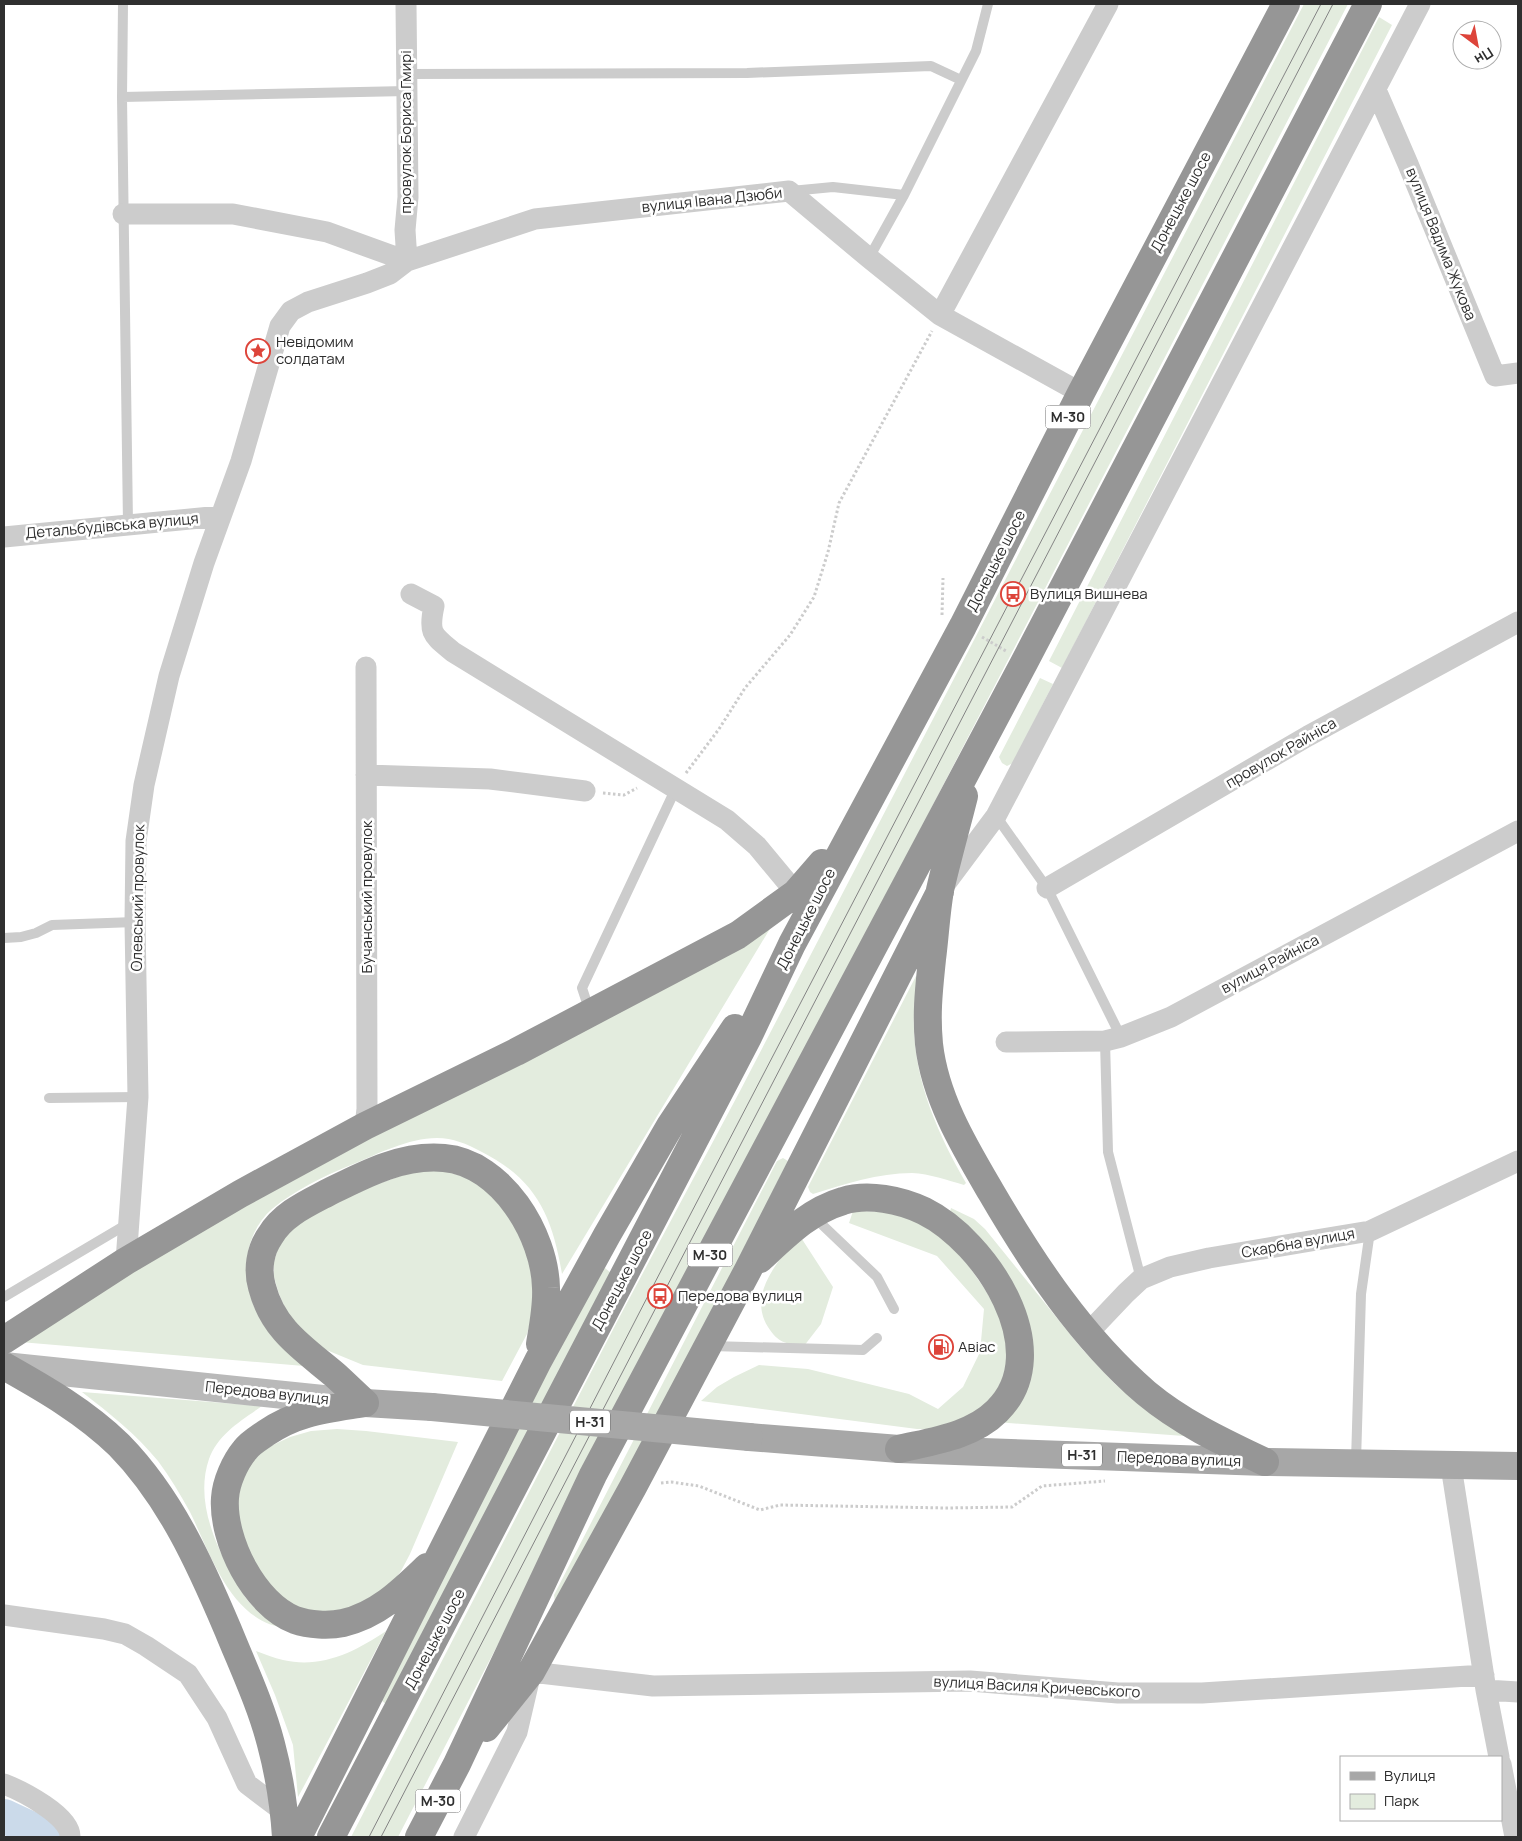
<svg xmlns="http://www.w3.org/2000/svg" width="1522" height="1841" viewBox="0 0 1522 1841" font-family="Manrope,sans-serif">
	<rect width="100%" height="100%" fill="#fff"/>
	<path fill="#e3ecde" d="M1304,4H1348L398,1837H351L620,1316L740,1091Z
		M1379,17L1392,25L1062,668L1049,661Z
		M1040,678L1053,684L1013,763L1007,766L1002,763L999,757Z
		M771,927L562,1274C552,1215 536,1179 480,1151C467,1144 453,1138 437,1138C408,1138 378,1154 351,1165C324,1176 295,1190 272,1209C257,1222 248,1242 247,1262C244,1305 269,1341 304,1366L20,1342L226,1214Z
		M916,976L918,977C916,994 913,1011 914,1027C915,1083 939,1136 966,1183L964,1185C947,1180 930,1174 912,1173C878,1173 845,1184 813,1194L810,1192L808,1187Z
		M783,1158L788,1161L567,1601L555,1602L554,1595L777,1161Z
		M430,1166L489,1185L530,1246L534,1309L527,1334L502,1381L363,1365L324,1349L297,1326L286,1310L279,1294L274,1277V1262L278,1248L293,1225L357,1191Z
		M951,1208L974,1219L985,1229L1082,1349L1115,1384L1140,1404L1188,1435L1184,1436L996,1422L1032,1358L1031,1333L1022,1302L997,1259L950,1212Z
		M853,1211L903,1212L946,1241L968,1265L984,1288L996,1308L1007,1339V1369L989,1406L941,1429H917L701,1401L717,1387L734,1377L759,1365L808,1369L909,1394L938,1409L963,1387L980,1352L984,1309L937,1256L849,1223Z
		M800,1236L833,1287L821,1324L804,1346C786,1344 778,1343 768,1327C747,1294 779,1259 800,1236Z
		M605,1268L611,1273L386,1704L382,1701L381,1694L599,1272Z
		M82,1392L262,1406C242,1420 218,1434 209,1459C196,1497 212,1537 230,1571C236,1582 242,1594 250,1603C261,1615 274,1621 288,1628C232,1624 211,1555 190,1512C180,1494 170,1477 158,1461C136,1434 109,1413 82,1392Z
		M337,1429L366,1431L458,1442L410,1554L401,1571L391,1584L349,1612L307,1614L268,1589L237,1529L238,1481L258,1454L273,1445L290,1437L311,1431Z
		M386,1631L304,1786L298,1797L293,1745L275,1695L256,1651C265,1654 274,1658 283,1660C321,1669 355,1652 386,1631Z"/>
	<g fill="none" stroke-linecap="round" stroke-linejoin="round">
		<path stroke="#cbdaea" stroke-width="34" d="M4,1816L49,1837"/>
		<path stroke="#ccc" stroke-width="3" stroke-dasharray="2.5 2.5" stroke-linecap="butt" d="M942,615L943,578
			M982,637L1006,651
			M686,773L719,729L745,688L790,635L814,597L828,552L839,503L932,331
			M603,793L624,795L637,788
			M661,1483L671,1482L699,1486L760,1510L780,1505L947,1508L1012,1507L1042,1486L1105,1481"/>
		<path stroke="#ccc" stroke-width="10" d="M123,4L122,97L128,524
			M407,74L747,73L931,66L961,80
			M122,97L407,91
			M791,191L833,187L904,195
			M869,258L904,195L976,51L988,4
			M996,816L1047,888L1121,1037
			M4,938L21,937L36,933L52,925L135,922
			M590,1012L582,988L676,788
			M1105,1041L1108,1152L1141,1279
			M49,1098L138,1097
			M813,1216L877,1277L894,1309
			M4,1297L129,1223
			M711,1346L863,1350L877,1338
			M1356,1461L1361,1294L1370,1231"/>
		<path stroke="#ccc" stroke-width="21" d="M406,4L408,197L405,230L407,261
			M1376,90L1408,164L1495,376L1518,373
			M123,214H233L327,232L407,261
			M940,315L1108,4
			M4,537L221,516
			M411,594L434,606C428,634 433,635 453,652L727,820L757,846L796,893
			M366,775L490,779L585,791
			M943,887L996,816L1420,4
			M1047,888L1308,736L1518,622
			M1006,1042L1105,1041L1121,1037L1171,1017L1518,831
			M365,1126L367,1109L366,667
			M126,1261L138,1097L135,922L136,841L144,785L169,676L204,563L241,461L280,326L291,311L308,302L367,283L390,274L407,261L535,219L789,191L869,258L940,315L1081,393
			M1088,1333L1126,1293L1141,1279L1170,1267L1209,1258L1370,1231L1518,1161
			M1451,1466L1486,1690L1499,1757
			M4,1615L104,1629L125,1634L146,1646L188,1674L217,1718L247,1784L284,1812
			M1486,1690L1518,1692
			M1501,1764L1515,1837
			M4,1784C22,1791 71,1816 70,1837
			M464,1837L517,1732L531,1672L653,1686L970,1681L1118,1693H1202L1484,1675"/>
		<path stroke="#b9b9b9" stroke-width="28" d="M4,1366L352,1402"/>
		<path stroke="#a7a7a7" stroke-width="28" d="M365,1403L432,1407
			M749,1437L899,1449L1265,1462L1518,1466"/>
		<path stroke="#969696" stroke-width="28" d="M964,796C956,828 947,859 940,890C936,913 935,936 932,959C929,989 926,1013 929,1044C935,1098 964,1146 991,1192C1033,1264 1082,1338 1146,1393C1182,1423 1223,1442 1265,1462
			M760,1259C785,1236 809,1211 843,1201C868,1193 901,1200 924,1211C985,1241 1058,1351 997,1411C972,1436 933,1441 899,1449
			M4,1340L126,1261L240,1194L365,1126L516,1052L738,935L796,893L822,863
			M4,1366C45,1389 85,1412 119,1445C170,1497 200,1564 228,1630C243,1667 261,1705 271,1744C279,1774 284,1806 286,1837
			M365,1403C355,1394 345,1384 335,1375C303,1348 273,1330 262,1287C257,1270 260,1250 270,1236C282,1215 306,1204 327,1193C363,1175 402,1154 444,1158C502,1163 545,1235 546,1288C547,1306 543,1326 540,1344
			M365,1403C328,1409 298,1411 266,1433C259,1438 250,1443 245,1450C235,1462 226,1482 225,1498C222,1540 254,1604 295,1620C309,1625 329,1626 343,1623C378,1615 402,1591 427,1567
			M486,1728L531,1672L633,1487L748,1270L940,892
			M298,1837L538,1361L607,1235L670,1126L735,1028
			M331,1837L748,1037L792,944L963,626L1081,393L1286,4
			M419,1837L457,1764L593,1475L1025,661L1368,4"/>
		<path stroke="#848484" stroke-width="1" d="M369,1837L651,1290L1321,4
			M381,1837L1333,4"/>
		<path stroke="#a7a7a7" stroke-width="28" d="M432,1407L749,1437"/>
	</g>
	<defs>
		<symbol id="sight-ring" viewBox="-11 -11 22 22"><circle r="9.5" fill="#fff" stroke="#dd443a" stroke-width="1.5"/><path d="M0-6L1.8-2.2L6-1.7L2.9 1.2L3.7 5.4L0 3.3L-3.7 5.4L-2.9 1.2L-6-1.7L-1.8-2.2Z" fill="#dd443a"/></symbol>
		<symbol id="bus-ring" viewBox="-11 -11 22 22"><circle r="9.5" fill="#fff" stroke="#dd443a" stroke-width="1.5"/><path d="M-5-6H5V4H4V6H2V4H-2V6H-4V4H-5ZM-3.5-4V0h7V-4ZM-3.5 1.2v1.5H-2V1.2ZM2 1.2v1.5H3.5V1.2Z" fill="#dd443a"/></symbol>
		<symbol id="fuel-ring" viewBox="-11 -11 22 22"><circle r="9.5" fill="#fff" stroke="#dd443a" stroke-width="1.5"/><path d="M-5.5-6h7V0h2V4h1.3V-2.5L3-4.5l.8-.8L6-3V5H2.5V1h-1V6h-7ZM-4.2-4.7v3.2H.2V-4.7Z" fill="#dd443a"/></symbol>
	</defs>
	<g fill-rule="evenodd">
		<use href="#sight-ring" x="244" y="337" width="28" height="28"/>
		<use href="#bus-ring" x="999" y="580" width="28" height="28"/>
		<use href="#bus-ring" x="646" y="1282" width="28" height="28"/>
		<use href="#fuel-ring" x="927" y="1333" width="28" height="28"/>
	</g>
	<g text-anchor="middle" stroke-width="5" stroke-linejoin="round" paint-order="stroke">
		<g fill="#fff" stroke="#6d6d6d" stroke-width="1">
			<rect x="1045.5" y="405.5" width="45" height="23" rx="4"/>
			<rect x="687.5" y="1243.5" width="45" height="23" rx="4"/>
			<rect x="570" y="1410.5" width="40" height="23" rx="4"/>
			<rect x="1062" y="1443.5" width="40" height="23" rx="4"/>
			<rect x="415.5" y="1789.5" width="45" height="23" rx="4"/>
		</g>
		<g font-size="14" font-weight="bold" fill="#2f2f2f">
			<text x="1068" y="422">М-30</text>
			<text x="710" y="1260">М-30</text>
			<text x="590" y="1427">Н-31</text>
			<text x="1082" y="1460">Н-31</text>
			<text x="438" y="1806">М-30</text>
		</g>
		<g font-size="15" fill="#2f2f2f" stroke="#fff">
			<text transform="translate(406 132) rotate(-90)" y="5">провулок Бориса Гмирі</text>
			<text transform="translate(712 200) rotate(-6)" y="5">вулиця Івана Дзюби</text>
			<text transform="translate(1181 202) rotate(-62)" y="5">Донецьке шосе</text>
			<text transform="translate(1441 244) rotate(68)" y="5">вулиця Вадима Жукова</text>
			<text transform="translate(112 526) rotate(-5)" y="5">Детальбудівська вулиця</text>
			<text transform="translate(996 561) rotate(-63)" y="5">Донецьке шосе</text>
			<text transform="translate(1281 753) rotate(-30)" y="5">провулок Райніса</text>
			<text transform="translate(367 897) rotate(-90)" y="5">Бучанський провулок</text>
			<text transform="translate(138 898) rotate(-89)" y="5">Олевський провулок</text>
			<text transform="translate(806 919) rotate(-63)" y="5">Донецьке шосе</text>
			<text transform="translate(1270 964) rotate(-28)" y="5">вулиця Райніса</text>
			<text transform="translate(1298 1243) rotate(-10)" y="5">Скарбна вулиця</text>
			<text transform="translate(622 1280) rotate(-62)" y="5">Донецьке шосе</text>
			<text transform="translate(267 1393) rotate(6)" y="5">Передова вулиця</text>
			<text transform="translate(1179 1459) rotate(2)" y="5">Передова вулиця</text>
			<text transform="translate(435 1639) rotate(-62)" y="5">Донецьке шосе</text>
			<text transform="translate(1037 1687) rotate(3)" y="5">вулиця Василя Кричевського</text>
		</g>
		<g font-size="15" fill="#2f2f2f" stroke="#fff" text-anchor="start">
			<text x="276" y="347">Невідомим<tspan x="276" dy="17">солдатам</tspan></text>
			<text x="1030" y="599">Вулиця Вишнева</text>
			<text x="678" y="1301">Передова вулиця</text>
			<text x="958" y="1352">Авіас</text>
		</g>
	</g>
	<rect width="1522" height="1841" fill="none" stroke="#2f2f2f" stroke-width="10"/>
	<rect x="1340" y="1756" width="162" height="65" fill="#ffffff" stroke="#acacac"/>
	<rect x="1350" y="1772" width="25" height="8" fill="#a7a7a7" stroke="#acacac"/>
	<text x="1384" y="1781" font-size="15" fill="#2f2f2f">Вулиця</text>
	<rect x="1350" y="1794" width="25" height="15" fill="#e3ecde" stroke="#acacac"/>
	<text x="1384" y="1806" font-size="15" fill="#2f2f2f">Парк</text>
	<g transform="translate(1477 45) rotate(148)"><circle r="24" fill="#ffffff" stroke="#acacac"/>
	<path d="M0-4L9 19L0 12L-9 19Z" fill="#dd443a"/>
	<text y="-8" font-size="14" font-weight="bold" text-anchor="middle" fill="#2f2f2f">Пн</text>
	</g>
</svg>
